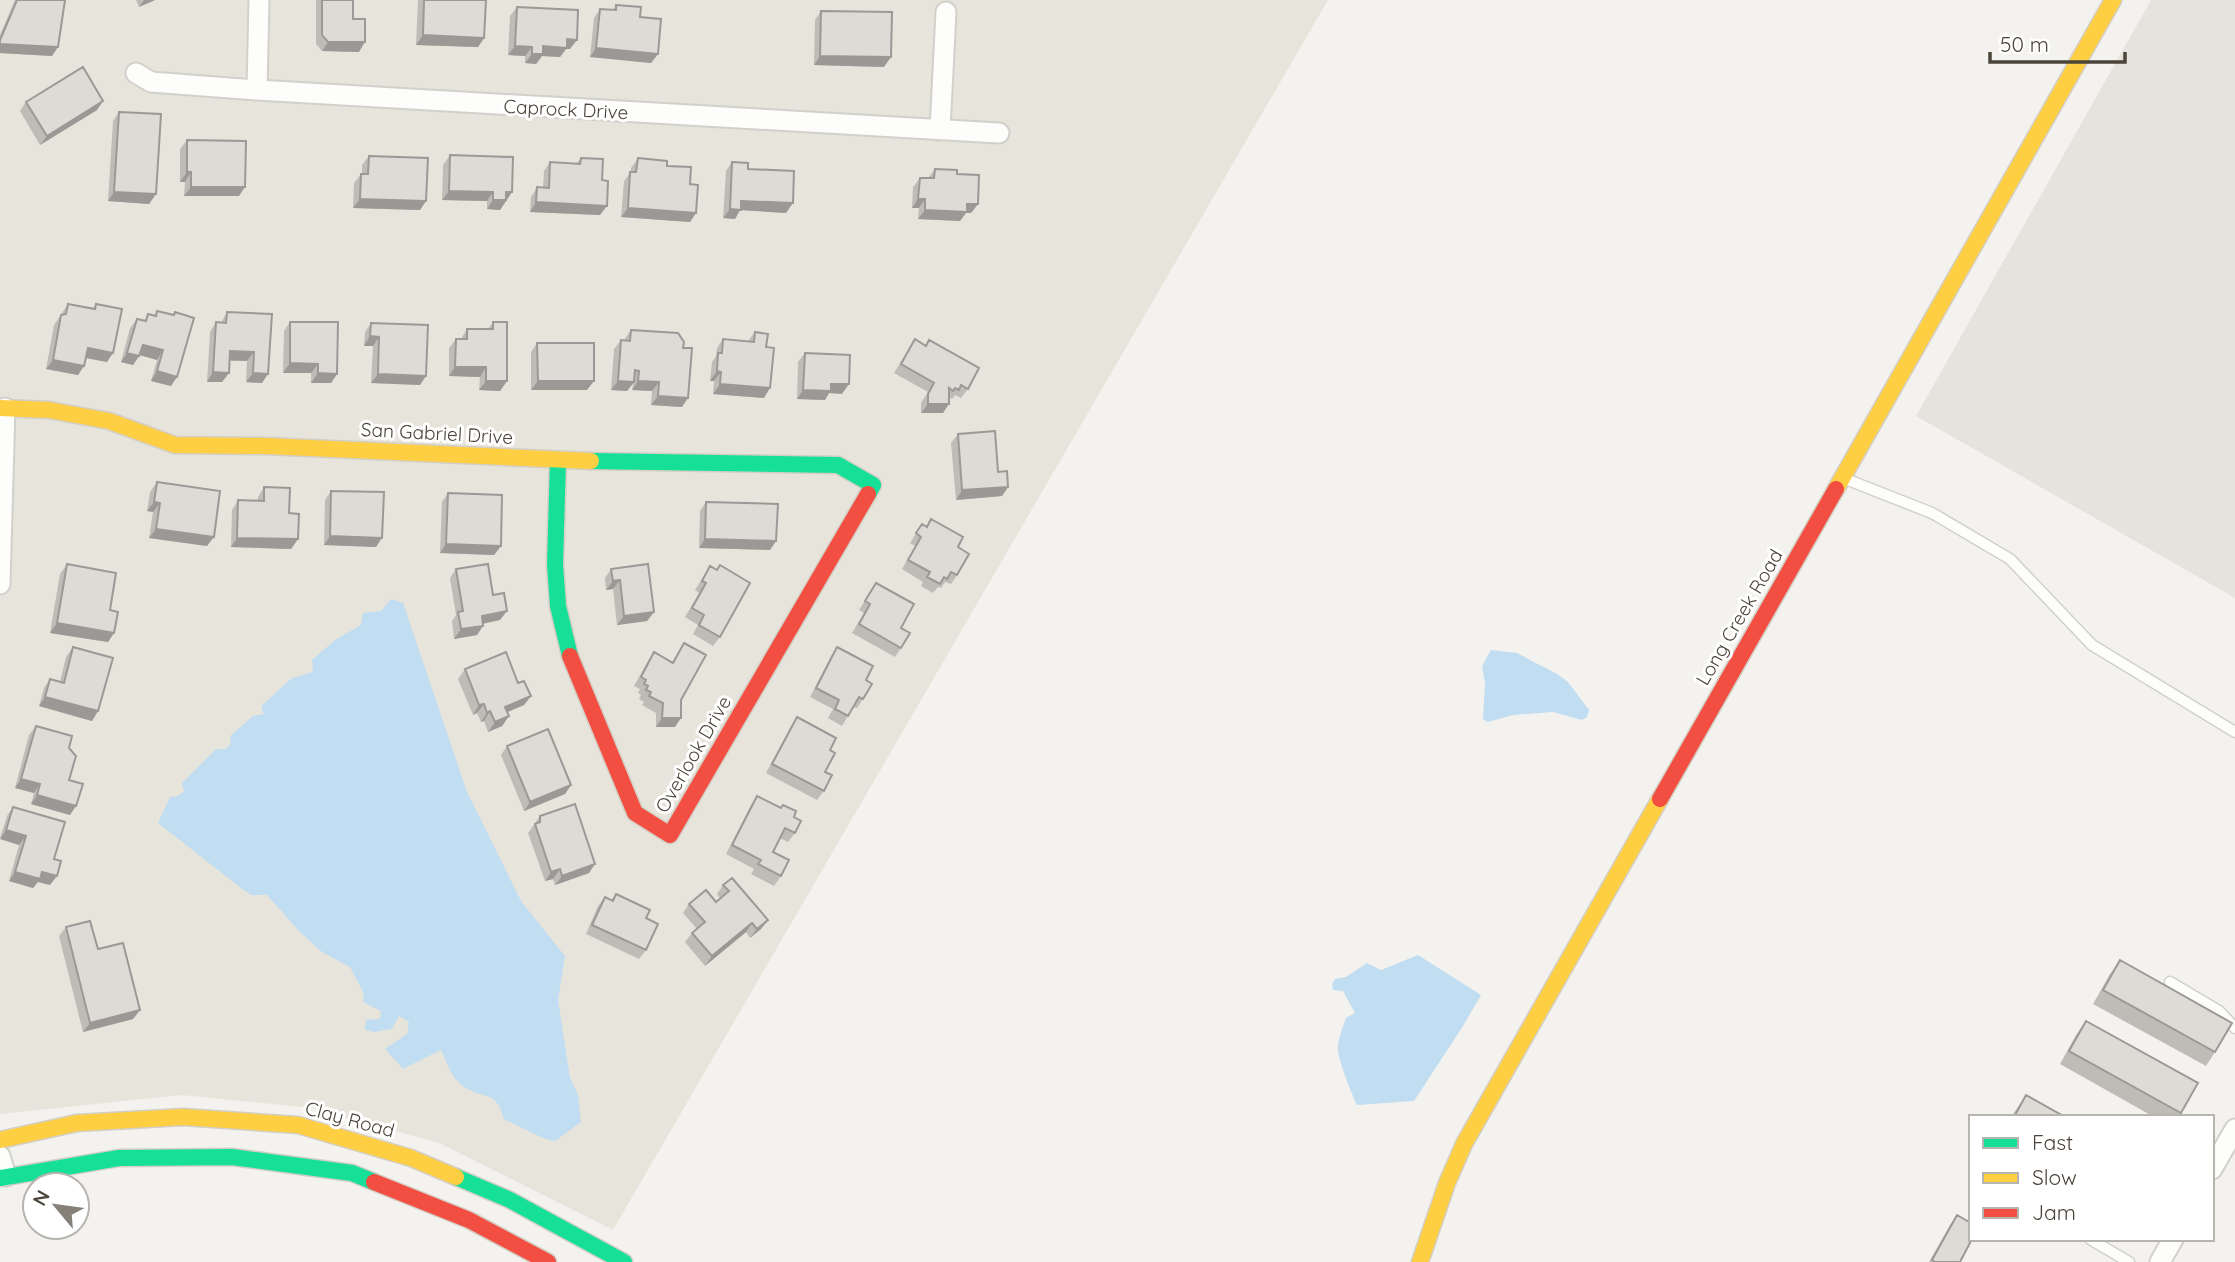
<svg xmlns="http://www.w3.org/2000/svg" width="2235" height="1262" viewBox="0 0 2235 1262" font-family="Quicksand,sans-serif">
	<rect width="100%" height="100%" fill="#f4f2ee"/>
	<path fill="#e7e4dc" d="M0,0H1328L613,1230L439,1143L312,1108L181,1095L0,1114Z"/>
	<path fill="#e6e2de" d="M2151,0H2235V598L1916,416Z"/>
	<path fill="#c0ddf1" d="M391,599L403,603L467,792L521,901L565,956L558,1000L570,1078L578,1095L581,1122L555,1141L545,1139L504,1119C495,1088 486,1101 464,1087C451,1078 447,1063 441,1050L403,1069L385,1049L407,1034L409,1022L399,1016L392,1029L374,1032L365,1030L366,1020L380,1019L381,1011L363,1002L364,994L350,967L322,952L300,932L267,895H251L241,888L158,823L170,797L178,796L184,791L182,783L216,749H225L231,744L230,736L253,716L264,714L261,706L292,678L313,672L312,660L335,640L361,625L363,613L381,611Z
		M1491,650L1517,653L1557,674L1568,682L1589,710L1587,717L1582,720L1553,712L1513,715L1488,722L1483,719L1485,683L1482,666Z
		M1418,955L1481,995L1463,1026L1414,1101L1357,1105C1352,1094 1336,1056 1338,1045C1339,1036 1343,1027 1346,1018L1355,1013L1343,991L1333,990L1332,984L1335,979L1346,977L1367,963L1381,970Z"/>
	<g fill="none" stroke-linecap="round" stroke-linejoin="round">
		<defs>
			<path id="lane" d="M1843,478L1932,513L2010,559L2092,645L2235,732
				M2170,982L2219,1011L2235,1028
				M2090,1239L2129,1262"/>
			<path id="street" d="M136,73L151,82L257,90L999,133
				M257,90L259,0
				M940,130L946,12
				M0,584L5,408
				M0,1156L6,1176
				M2212,1169L2235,1129
				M2160,1262L2173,1239"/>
			<path id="fast" d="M558,460L555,564L558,606L570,656
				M591,461L838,465L873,485L868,494
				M456,1177L510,1200L624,1262
				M0,1178L119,1158L232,1157L352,1173L374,1182"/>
			<path id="slow" d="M0,408L49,410L109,421L175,445L267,446L591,461
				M1836,489L2113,0
				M0,1140L77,1123L183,1117L298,1125L411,1158L456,1177
				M1420,1262L1447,1183L1464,1144L1660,799"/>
			<path id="jam" d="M570,656L635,813L670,835L868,494
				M1660,799L1836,489
				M374,1182L469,1220L548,1262"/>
		</defs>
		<use href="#lane" stroke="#d2d0cb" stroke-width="13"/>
		<use href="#street" stroke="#d2d0cb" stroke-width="23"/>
		<use href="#fast" stroke="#d3cfc5" stroke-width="19"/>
		<use href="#slow" stroke="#d3cfc5" stroke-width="19"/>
		<use href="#jam" stroke="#d3cfc5" stroke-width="19"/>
		<use href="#lane" stroke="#fdfdfc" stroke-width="10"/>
		<use href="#street" stroke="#fdfdfc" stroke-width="19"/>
		<use href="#fast" stroke="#16e098" stroke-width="16"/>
		<use href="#slow" stroke="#ffcf43" stroke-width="16"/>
		<use href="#jam" stroke="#f24e42" stroke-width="16"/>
	</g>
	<path fill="#bfbcb8" d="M15,0H65L52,56L0,53V35Z
		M136,0H155L139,7Z
		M316,0H353V19L359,52L322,51L316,44Z
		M418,0H486L484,38L478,47L416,45Z
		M616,5L640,17L658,54L651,63L590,57L594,18L600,9L613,10Z
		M517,7L570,49H566L560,57L542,56L536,64L525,63V56L508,55L510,16Z
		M821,11L884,67L814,65L815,20Z
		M103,101L97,110L40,145L20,111L26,102Z
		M119,112L156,194L149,204L108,201L113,121Z
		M187,140L239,196H184L185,182H180V149Z
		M450,155L512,192L500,210L487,209V201L442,200L443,165Z
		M369,156L426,201L420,210L353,208L354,183L361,174H362V165Z
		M581,158L600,215L530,212L531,197L537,187L543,188L544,171L550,162L577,163Z
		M638,158L667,166L690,184L696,213L690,222L621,217L624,181L631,172V168Z
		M732,162L748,169L786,213L740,210L735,219L723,218L726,171Z
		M935,169L957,174L978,204L971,213H966L960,221L918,219L919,208H912L913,187L920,178H928Z
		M68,304L93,308L96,304L107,362L86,358L78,375L46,369L54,325Z
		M157,311L173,315L175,312L171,386L151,381L157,360L140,355L133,365L121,362L130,328L137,319L144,321L148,314L154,316Z
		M227,312L272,314L262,383L246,382L247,361H230L229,373L222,382H207L210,332L216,322L221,323Z
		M290,322L337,374L331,383H311V373H283L284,331Z
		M493,322L507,381L500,391L479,390L480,377L449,376V348L456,339H461L467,329H488Z
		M371,323L420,385L371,383L373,346H364L365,332Z
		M631,330L682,407L651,405L652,391L632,390L633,384L627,391L611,390L614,349L621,340H624Z
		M755,332L766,347L764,398L713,394L714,381H710L712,362L716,356L717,348L723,339L748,341Z
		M915,339L926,345L929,340L968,389L961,398L955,395L952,399L949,397L943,413H921V403L928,392L894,373Z
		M537,343L587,390H531V352Z
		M805,353L842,394L829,393L825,400L797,399L798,362Z
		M958,434L998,472L1008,487L1002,496L956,500L951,443Z
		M157,482L207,546L149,538L153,512L147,511L150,492Z
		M264,487L289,513L298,539L291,549L231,547L232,510L238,500L258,501V497Z
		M331,491L376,547L324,545L325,500Z
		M448,493L501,546L494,555L440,553L442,502Z
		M706,502L776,541L770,550L699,548L700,511Z
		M931,519L958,547L957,575L951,584L945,582L941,588L938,587L933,593L921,586L923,582L902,569L915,546L910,543L922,524L926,526Z
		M67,564L110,610L114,633L108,642L50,633L60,574Z
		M710,566L720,637L713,646L693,634L698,625L685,617L699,593L695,590Z
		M456,569L493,595L500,620L483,624L477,635L454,639L452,621L456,615L450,578Z
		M611,569L654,612L647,621L617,625L613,589L606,590L605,578Z
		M876,583L901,628V648L895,657L852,633L864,613L859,610Z
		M684,643L681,700L675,727H656V713L642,705L644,702L639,699L641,695L638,693L640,689L634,686L648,661L654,652L672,662Z
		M73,647L98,711L92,721L39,706L44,688L50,679L60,682L66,657Z
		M837,647L866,680L863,699L857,708L853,707L842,726L828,718L833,709L810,697L831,656Z
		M465,669L518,683L531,696L524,705L507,712L509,716L502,726L488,732L484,721L481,722L477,713L473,715L458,679Z
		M797,717L830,750L825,772L824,791L817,800L766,773L791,726Z
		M36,726L69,748L70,815L31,804L34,793L15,788L29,735Z
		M507,746L571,785L565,794L524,811L501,755Z
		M757,796L794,817L795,833L788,842L780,838L773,852L781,876L774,886L751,874L754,869L726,854L751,805Z
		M13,807L54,859L50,885L38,882L33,888L9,881L19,845L0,838L7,816Z
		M540,816L589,873L555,885L553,879L545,881L528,833Z
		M723,885L761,929L750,938L746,932L705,966L685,942L692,933L697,929L683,913L689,904L716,902L720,898L717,894Z
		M616,894L646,918V950L639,959L586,934L598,906L605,897L611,900Z
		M66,927L98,949L140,1010L133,1019L83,1032L59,936Z
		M2120,960L2215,1052L2206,1066L2093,1004L2110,974Z
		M2086,1021L2181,1113L2179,1117H2154L2060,1064L2076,1035Z
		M2026,1095L2065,1117H2011Z
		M1957,1215L1960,1262H1929L1950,1225Z"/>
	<path fill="#9b9996" d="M144,0H155L139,7Z
		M423,35L484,38L478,47L416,45Z
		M567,39L577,40L570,49H566L560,57L542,56L536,64L525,63L532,54L543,46Z
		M328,42H365L359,52L322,51Z
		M0,44L58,47L52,56L0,53Z
		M515,46L532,47L525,56L508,55Z
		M596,48L658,54L651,63L590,57Z
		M820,56L891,57L884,67L814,65Z
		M103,101L97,110L40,145L47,136Z
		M187,172H191L185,182H180Z
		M191,187H245L239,196H184Z
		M449,191L493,192L487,201L442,200Z
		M114,192L156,194L149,204L108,201Z
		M506,192H512L500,210L487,209L493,200Z
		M360,199L426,201L420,210L353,208Z
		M918,199H925L919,208H912Z
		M741,201L793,203L786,213L740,210L735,219L723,218L730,209Z
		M536,202L607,206L600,215L530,212Z
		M967,204H978L971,213H966L960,221L918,219L925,210Z
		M628,208L696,213L690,222L621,217Z
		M370,336L379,337L373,346H364Z
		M143,345L163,350L157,360L136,354Z
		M88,348L113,353L107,362L81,357Z
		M230,351L254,352L247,361L224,360Z
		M127,353L139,356L133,365L121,362Z
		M53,360L84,366L78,375L46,369Z
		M290,363L318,364L311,373H283Z
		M455,367H486L480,377L449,376Z
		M157,371L177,377L171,386L151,381Z
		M717,371L721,372L714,381H710Z
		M213,372L229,373L222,382H207Z
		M253,373L268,374L262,383L246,382Z
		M318,373L337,374L331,383H311Z
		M378,374L426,376L420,385L371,383Z
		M486,381H507L500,391L479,390Z
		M538,381H594L587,390H531Z
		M618,381L634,382L627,391L611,390Z
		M638,381L659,382L652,391L632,390Z
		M720,384L770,388L764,398L713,394Z
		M831,384H849L842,394L829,393L825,400L797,399L803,390Z
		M658,396L688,398L682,407L651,405Z
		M928,404H949L943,413H921Z
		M1008,487L1002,496L956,500L962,490Z
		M154,502L160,503L153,512L147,511Z
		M156,529L214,537L207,546L149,538Z
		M330,536L382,538L376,547L324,545Z
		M237,538L298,539L291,549L231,547Z
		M705,539L776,541L770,550L699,548Z
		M446,544L501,546L494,555L440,553Z
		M620,580L613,589L606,590L613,581Z
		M507,611L500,620L475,625L482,616Z
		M654,612L647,621L617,625L624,616Z
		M57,623L114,633L108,642L50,633Z
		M483,626L477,635L454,639L461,629Z
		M531,696L524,705L498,716L505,707Z
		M45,697L98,711L92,721L39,706Z
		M484,704L477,713L473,715L479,705Z
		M490,711L484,721L481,722L487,713Z
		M509,716L502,726L488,732L495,722Z
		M662,718H681L675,727H656Z
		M21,779L40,784L34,793L15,788Z
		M571,785L565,794L524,811L530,802Z
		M37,795L76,806L70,815L31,804Z
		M6,830L26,836L19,845L0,839Z
		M595,864L589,873L555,885L562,876Z
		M560,869L553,879L545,881L551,872Z
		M15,872H42L57,876L50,885L38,882L33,888L9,881Z
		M768,920L761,929L750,938L757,929Z
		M752,923L746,932L705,966L712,956Z
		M140,1010L133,1019L83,1032L90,1023Z"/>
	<path fill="#dedbd6" stroke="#9b9996" stroke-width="2" d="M17,0H65L58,47L0,44V40Z
		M322,0H353V19H365V42H328L322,35Z
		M424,0H486L484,38L423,35Z
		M616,5L641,7L640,17L661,19L658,54L596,48L600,9L616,10Z
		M517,7L578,10L577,40L567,39V48L543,46V54H532V47L515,46Z
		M821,11L892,12L891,57L820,56Z
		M83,67L103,101L47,136L26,102Z
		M119,112L161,114L156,194L114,192Z
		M187,140L246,141L245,187H191V172H187Z
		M450,155L513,157L512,192H506V200H493V192L449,191Z
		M369,156L428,158L426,201L360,199L361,174H368Z
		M581,158L603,159L602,180L608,181L607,206L536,202L537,187L549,188L550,162L580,164Z
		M638,158L667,161V166L691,167L690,184L698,185L696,213L628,208L630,172H636Z
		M732,162L748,163V169L794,171L793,203L741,201V210L730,209Z
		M935,169L957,170V174L979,175L978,204H967V212L925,210V199H918L920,178H934Z
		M68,304L95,309L96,304L122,309L113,353L88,348L84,366L53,360L61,315L66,314Z
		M157,311L174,315L175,312L194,318L177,377L157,371L163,350L143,345L139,356L127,353L137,319L146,321L148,314L156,316Z
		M227,312L272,314L268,374L253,373L254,352L230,351L229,373L213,372L216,322L226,323Z
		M290,322H338L337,374L318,373V364L290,363Z
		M493,322H507V381H486V367H455L456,339H467V329H493Z
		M371,323L428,325L426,376L378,374L379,337L370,336Z
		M631,330L678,333L684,342L683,348H692L688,398L658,396L659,382L638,381L639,371L635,370L634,382L618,381L621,340L630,341Z
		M755,332L768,334L766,347L774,348L770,388L720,384L721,372L717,371L718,353H722L723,339L754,342Z
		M915,339L926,346L929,340L979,368L968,389L961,385L959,390L955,388L953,391L949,388V404H928V394L934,383L901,364Z
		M537,343H594V381H538Z
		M805,353L850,355L849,384H831V391L803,390Z
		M995,431L998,472L1007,471L1008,487L962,490L958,434Z
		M157,482L220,491L214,537L156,529L160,503L154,502Z
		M264,487L290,488L289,513L299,514L298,539L237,538L238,500L264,501Z
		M331,491L384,492L382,538L330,536Z
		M448,493L502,495L501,546L446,544Z
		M706,502L778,504L776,541L705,539Z
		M931,519L963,537L958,547L969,554L957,575L951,572L947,579L944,577L940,584L927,577L930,572L908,560L921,537L916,533L922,524L927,527Z
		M67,564L116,573L110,610L118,612L114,633L57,623Z
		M488,564L493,595L504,593L507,611L482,616L483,626L461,629L458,612L463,611L456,569Z
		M648,564L654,612L624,616L620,580L613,581L611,569Z
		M720,565L750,583L720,637L699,625L704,615L692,608L706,583L702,581L710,566L717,570Z
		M876,583L914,604L901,628L910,633L901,648L859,624L870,604L865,601Z
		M684,643L706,655L681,700V718H662L663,703L649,696L651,692L646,690L648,686L644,684L646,680L641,677L654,652L673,663Z
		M73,647L113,658L98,711L45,697L50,679L64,683Z
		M837,647L873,666L866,680L872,684L863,699L859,697L848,716L835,709L839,700L816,688Z
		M506,652L518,683L524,681L531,696L505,707L509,716L495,722L490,711L487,713L484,704L479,705L465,669Z
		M797,717L836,738L830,750L835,753L825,772L832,775L824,791L772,764Z
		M36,726L72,736L69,748L76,756L69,780L83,784L76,806L37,795L40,784L21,779Z
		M548,729L571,785L530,802L507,746Z
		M757,796L781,808L783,805L796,811L794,817L801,821L795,833L785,828L773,852L789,860L781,876L758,864L761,860L732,845Z
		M575,804L595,864L562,876L560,869L551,872L535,824L540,822V816Z
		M13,807L65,822L54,859L61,861L57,876L42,872L40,879L15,872L26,836L6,830Z
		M732,878L768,920L757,929L752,923L712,956L692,933L705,922L689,904L706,890L716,902L729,891L723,885Z
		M616,894L650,910L646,918L658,924L646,950L592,925L605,897L613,901Z
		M90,921L98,949L123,943L140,1010L90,1023L66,927Z
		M2120,960L2232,1023L2215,1052L2103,990Z
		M2086,1021L2198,1083L2181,1113L2069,1051Z
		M2026,1095L2065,1117H2014Z
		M1957,1215L1971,1223V1239H1972L1960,1262H1935L1932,1260Z"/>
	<g text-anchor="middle" stroke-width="6" stroke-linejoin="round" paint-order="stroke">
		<g font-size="19" fill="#4b4439" stroke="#fff">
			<text transform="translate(566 109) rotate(3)" y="7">Caprock Drive</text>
			<text transform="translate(437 433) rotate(3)" y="7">San Gabriel Drive</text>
			<text transform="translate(1739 617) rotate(-60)" y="7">Long Creek Road</text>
			<text transform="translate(693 754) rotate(-60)" y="7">Overlook Drive</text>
			<text transform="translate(350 1119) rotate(15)" y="7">Clay Road</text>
		</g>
	</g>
	<rect x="1969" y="1115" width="245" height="126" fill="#ffffff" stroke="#b7b4b0" stroke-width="2"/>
	<rect x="1983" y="1138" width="35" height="10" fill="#16e098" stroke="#b7b4b0" stroke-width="2"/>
	<text x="2032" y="1150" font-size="21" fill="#4b4439">Fast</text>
	<rect x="1983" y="1173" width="35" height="10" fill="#ffcf43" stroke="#b7b4b0" stroke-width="2"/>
	<text x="2032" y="1185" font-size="21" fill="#4b4439">Slow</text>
	<rect x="1983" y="1208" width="35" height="10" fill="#f24e42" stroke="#b7b4b0" stroke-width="2"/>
	<text x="2032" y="1220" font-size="21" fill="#4b4439">Jam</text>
	<g transform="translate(56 1206) rotate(299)"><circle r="33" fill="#ffffff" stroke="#b7b4b0" stroke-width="2"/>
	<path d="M0-5L12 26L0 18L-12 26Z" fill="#868178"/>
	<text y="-10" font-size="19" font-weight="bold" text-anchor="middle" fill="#4b4439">N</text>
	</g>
	<path d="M1990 52v10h135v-10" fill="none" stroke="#4b4439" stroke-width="3.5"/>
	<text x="2000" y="52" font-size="21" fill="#4b4439" stroke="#ffffff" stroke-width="5" paint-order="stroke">50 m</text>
</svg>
